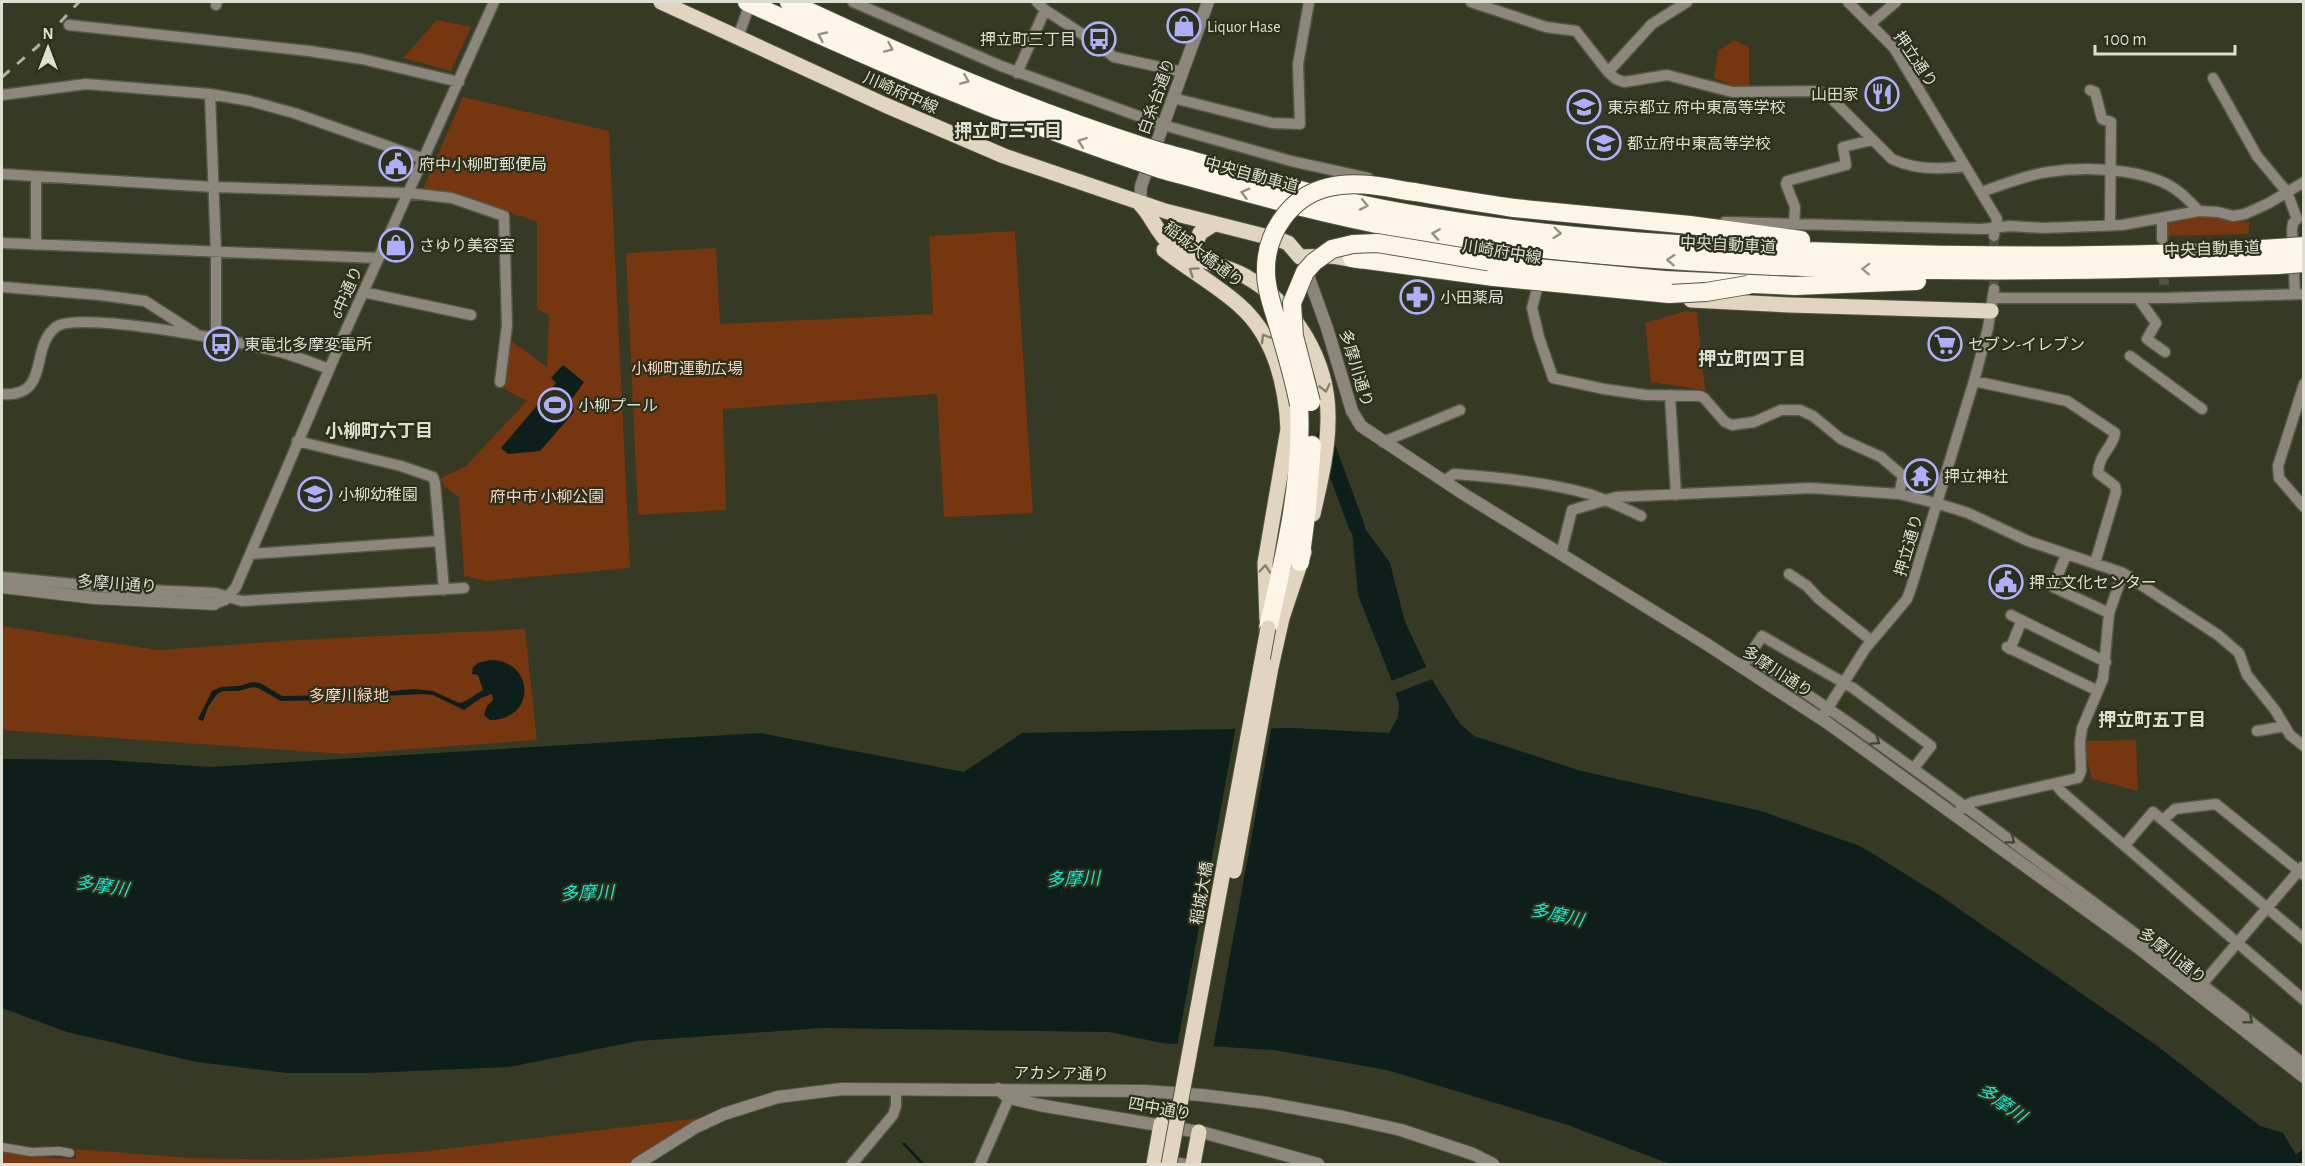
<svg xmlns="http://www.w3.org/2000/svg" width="2305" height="1166" viewBox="0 0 2305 1166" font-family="'Alegreya Sans','Noto Sans JP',sans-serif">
	<rect width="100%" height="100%" fill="#363924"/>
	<path fill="#76360f" d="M437,20L471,27L451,71L403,58Z
		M1734,40L1749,47V86H1734L1714,78L1718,51Z
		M463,97L609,131L630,568L486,581L464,576L459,497L444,486L441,478L465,467L527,401L504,389L510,340L547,367L549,315L537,309V222L448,191L423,189Z
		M2199,216L2249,222V234L2168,236V222Z
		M1015,231L1033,513L944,517L937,394L723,409L726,510L638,515L626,253L716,248L720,324L933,314L929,236Z
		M1686,311L1697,312L1705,390L1651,382L1645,323Z
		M2,626L158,650L297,640L525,629L537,740L342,754L2,730Z
		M2136,740L2138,791L2092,779L2082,741Z
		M707,1117L627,1164H2V1151L56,1158L76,1159V1149L190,1158L302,1160L429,1151Z"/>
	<path fill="#0e1e1b" d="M563,365L584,382L572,399L574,412L540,451L508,454L501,448L556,383L551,378Z
		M1350,508L1390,563L1405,622L1434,683L1460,724L1474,736L1581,771L1761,811L1862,847L1939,895L2156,1045L2260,1126L2283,1133L2296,1155L2303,1149V1164H1670L1568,1125L1387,1070L1274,1050L1162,1043L1109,1032L822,1028L638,1041L509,1067L367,1073H287L197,1062L67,1032L2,1008V759L106,760L210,767L760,733L964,772L1022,733L1291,728L1389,733L1398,717L1399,704L1390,676L1358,595Z
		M490,660C535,660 537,720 490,720L484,715L487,706L493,700L492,694L481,698L464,710L433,695L423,694L382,696L359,693L334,700L281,701L258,688L253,687L238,691H223L217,694L208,707L203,721L198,719L212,691L221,687L239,686L253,682L260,683L282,696L334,695L361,689L383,692L414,689L433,691L459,703C465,703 477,693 483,690L478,675L472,674L473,667L478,663Z"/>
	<path fill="#363924" d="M1429,666L1435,678L1393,694L1389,682Z
		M1272,725L1213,1049L1177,1047L1236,726Z"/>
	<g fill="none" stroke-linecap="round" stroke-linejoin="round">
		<path stroke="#0e1e1b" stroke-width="3" d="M904,1144L923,1164"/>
		<path stroke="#0e1e1b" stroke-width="16" d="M1324,438L1357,527"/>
		<path stroke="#4f523e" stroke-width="10" stroke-dasharray="10 5" stroke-linecap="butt" d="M1994,236V289
			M2163,263L2164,285"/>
		<defs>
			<path id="pedestrian" d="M2,1147L31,1152L59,1151L70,1153"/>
			<path id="minor" d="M853,2L1001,66L1163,125L1291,161L1368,178
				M1037,2L1045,10L1093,41L1114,57L1183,72
				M1471,2L1546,27L1576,31L1608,72L1616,79L1624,82L1667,75L1732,92L1817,91L1829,96L1892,159C1915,170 1940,170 1965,166
				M1848,2L1894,48L1997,219L1994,236
				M216,5L217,2
				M1871,23L1896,2
				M69,25L309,51L362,59L459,82
				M738,37L747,12
				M1608,72L1652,24L1687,2
				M1017,73L1045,10
				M2213,78L2257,156L2287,192L2297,219L2293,223L2292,230L2295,294
				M2090,90L2095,92L2102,119L2111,122L2110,225
				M210,94L216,253V338
				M2,95L86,84L210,94L250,101L294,113L424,159
				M1173,98L1272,123L1300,124L1298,64L1309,2
				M2,174L213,187L408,193L452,198L504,216L507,325L500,382
				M36,176V245
				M1981,192C2003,185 2025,175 2048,172C2085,166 2150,168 2179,192C2186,197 2193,205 2199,211
				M2162,218V239
				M1725,222L1981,229L2010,226L2043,228L2122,225L2199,211L2218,212L2233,216L2245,214L2269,203L2304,182
				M1794,225L1795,207L1786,184L1787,181L1846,165L1843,147L1872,140
				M2,243L378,258
				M2,287L100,295L145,301L195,333
				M1537,289L1532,308L1539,337L1553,378L1604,389L1646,395L1700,396L1704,398L1725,422L1732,425L1754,422L1781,410H1800L1813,416L1841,439L1881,457L1903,476L1899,494
				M363,292L471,315
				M1993,298H2165L2304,294
				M2138,298L2156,323L2147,339L2165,352
				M2130,356L2202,409
				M1974,381L2067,401L2115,433C2113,448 2099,453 2098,473L2115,486L2116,492L2095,563
				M2304,384L2278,466L2279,478L2304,507
				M2,394C51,398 29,347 56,327C78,310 240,342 272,350C291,354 310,362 329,369
				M1670,395L1676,495
				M297,441L401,466L433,477L435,483L444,590
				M1383,442L1460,410
				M1444,481L1454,474C1498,477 1546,482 1589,494C1607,500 1624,508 1641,516
				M251,554L439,541
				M1561,554L1572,510L1616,497L1811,488L1899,494L1936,503L1968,513L2028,541L2123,573L2218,635L2239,653L2247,675L2275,710L2290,735L2304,746
				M2066,555L2053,587L2109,613
				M1789,574L1807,586L1819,599L1872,641
				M2,577L124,589L215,593L242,601L464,588
				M214,604L225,600L236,587L343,337L494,2
				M2011,615L2106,662
				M2007,647L2098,691
				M2010,649L2022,620
				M1749,656C1846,718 1938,786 2030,855C2122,923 2214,992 2304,1064
				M1745,662L1762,636L1853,688L1931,746L1914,768
				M1821,719L1865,649L1907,599L1912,585L1974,381L1988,328L1994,289
				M2257,731L2285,726
				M2055,784L2063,793L2304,1000
				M1960,810L1964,806L1973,802L2078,778L2081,771L2080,742L2082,728L2103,679L2109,613L2123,573
				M2163,820L2175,809L2216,804L2304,875
				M2125,845L2153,812L2304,939
				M2203,983L2302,867
				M1164,1160L1184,1164
				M852,1164L893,1115L896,1106V1089
				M980,1164L1009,1098"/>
			<path id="tertiary" d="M1140,204L1141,186L1208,2
				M1305,267L1327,328L1352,411L1361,426L1462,493L1708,645L1829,724L2140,949L2304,1077
				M2,587L94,598L214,604
				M998,1089L1009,1098L1039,1105L1205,1133L1318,1164
				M637,1164L696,1127L724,1114L778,1097L842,1089L1145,1091L1201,1095L1267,1103L1343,1117L1401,1130L1473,1154L1493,1164"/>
			<path id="primary" d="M661,2L885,105L1004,156L1165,211L1280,240L1288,243L1300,257
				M1140,204C1152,216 1157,233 1170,244C1190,261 1222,263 1245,276C1295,304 1329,362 1328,419C1328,451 1320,483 1313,514
				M1164,250C1188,269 1215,284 1238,304C1274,335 1286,384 1288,429L1265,563L1267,620
				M1198,257L1195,245L1200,233L1214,224
				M1300,257L1333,256L1361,261
				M1691,300L1790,305L1991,311
				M1271,667L1282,618L1304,552
				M1154,1164L1161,1124
				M1193,1164L1199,1132"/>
			<path id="motorway" d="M747,2C876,61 1003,116 1137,161
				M789,2C904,56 1021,107 1142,146
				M1165,153C1245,175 1324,199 1406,213C1548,238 1693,247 1838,252C1984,257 2131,258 2277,248
				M1160,169C1240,191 1320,214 1402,229C1506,248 1612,257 1718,263C1905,274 2092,271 2279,265
				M1514,208L1690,225L1801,240
				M1352,258L1494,277
				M1664,280L1795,286L1917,281
				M1300,562L1307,508L1312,445
				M1268,628C1285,555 1303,480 1299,405"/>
		</defs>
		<use href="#pedestrian" stroke="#545743" stroke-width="10"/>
		<use href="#minor" stroke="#545743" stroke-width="13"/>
		<use href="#tertiary" stroke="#545743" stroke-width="14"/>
		<use href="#primary" stroke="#545743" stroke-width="17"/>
		<use href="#motorway" stroke="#545743" stroke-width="20"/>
		<use href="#pedestrian" stroke="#8c867c" stroke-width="8"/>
		<use href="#minor" stroke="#8c867c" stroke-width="10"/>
		<use href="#tertiary" stroke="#8c867c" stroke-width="12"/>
		<use href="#primary" stroke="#e1d5c1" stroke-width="15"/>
		<use href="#motorway" stroke="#fdf5e7" stroke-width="18"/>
		<path stroke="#aeb0a1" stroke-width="3" stroke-dasharray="10 10" stroke-linecap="butt" d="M2,77L37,47L79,2"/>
		<defs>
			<path id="primary-bridge" d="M1234,871L1271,667
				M1169,1164L1268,628"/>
			<path id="motorway-bridge" d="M1142,146L1165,153
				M1137,161L1160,169
				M2277,248L2304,246
				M2279,265L2304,263
				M1494,277L1669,294L1706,292L1748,285
				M1311,402L1294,336L1292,303L1305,272L1314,262L1332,249L1353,244L1377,243L1516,266L1664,280
				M1299,405C1294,378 1286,352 1278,325C1273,308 1266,290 1266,272C1265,234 1290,196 1329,187C1357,180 1387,188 1415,192C1448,198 1481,203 1514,208"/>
		</defs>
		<use href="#primary-bridge" stroke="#545743" stroke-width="17" stroke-linecap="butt"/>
		<use href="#motorway-bridge" stroke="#545743" stroke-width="20" stroke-linecap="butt"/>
		<use href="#primary-bridge" stroke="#e1d5c1" stroke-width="15"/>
		<use href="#motorway-bridge" stroke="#fdf5e7" stroke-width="18"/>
	</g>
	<defs><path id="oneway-chevron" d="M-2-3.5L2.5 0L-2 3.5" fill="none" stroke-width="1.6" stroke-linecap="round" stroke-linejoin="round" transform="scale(1.5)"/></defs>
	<g stroke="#949280">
		<use href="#oneway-chevron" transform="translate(822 36) rotate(-155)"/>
		<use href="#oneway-chevron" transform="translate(889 48) rotate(24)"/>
		<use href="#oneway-chevron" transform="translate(965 80) rotate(23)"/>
		<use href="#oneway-chevron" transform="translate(1082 142) rotate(-160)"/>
		<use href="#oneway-chevron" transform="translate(1245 193) rotate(-165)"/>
		<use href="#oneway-chevron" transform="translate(1364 205) rotate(11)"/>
		<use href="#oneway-chevron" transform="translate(1557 233) rotate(6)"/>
		<use href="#oneway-chevron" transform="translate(1436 234) rotate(-171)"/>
		<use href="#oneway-chevron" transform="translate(1671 260) rotate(-176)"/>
		<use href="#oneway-chevron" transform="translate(1866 269) rotate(-178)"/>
	</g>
	<g stroke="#86826e">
		<use href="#oneway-chevron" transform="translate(1193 271) rotate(-145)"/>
		<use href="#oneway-chevron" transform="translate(1265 338) rotate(-120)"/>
		<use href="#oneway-chevron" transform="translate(1325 388) rotate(78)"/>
		<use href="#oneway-chevron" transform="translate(1265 569) rotate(-85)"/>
	</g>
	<g stroke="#444532">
		<use href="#oneway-chevron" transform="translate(1876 741) rotate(35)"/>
		<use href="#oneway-chevron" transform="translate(2011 840) rotate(37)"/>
		<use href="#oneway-chevron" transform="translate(2249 1020) rotate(39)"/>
	</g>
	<defs>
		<symbol id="shop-ring" viewBox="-11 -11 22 22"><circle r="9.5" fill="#2c2f1a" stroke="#afaefa" stroke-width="1.5"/><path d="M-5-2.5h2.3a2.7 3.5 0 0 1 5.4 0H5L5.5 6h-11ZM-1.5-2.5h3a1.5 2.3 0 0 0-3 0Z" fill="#afaefa"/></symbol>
		<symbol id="bus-ring" viewBox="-11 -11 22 22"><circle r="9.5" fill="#2c2f1a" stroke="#afaefa" stroke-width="1.5"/><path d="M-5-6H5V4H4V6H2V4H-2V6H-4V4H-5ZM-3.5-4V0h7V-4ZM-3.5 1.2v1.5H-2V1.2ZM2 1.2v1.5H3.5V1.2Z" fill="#afaefa"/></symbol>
		<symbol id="restaurant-ring" viewBox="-11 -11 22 22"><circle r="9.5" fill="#2c2f1a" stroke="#afaefa" stroke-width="1.5"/><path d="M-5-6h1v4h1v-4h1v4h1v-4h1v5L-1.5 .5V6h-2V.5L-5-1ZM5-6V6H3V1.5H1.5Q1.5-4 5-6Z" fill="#afaefa"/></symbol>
		<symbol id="school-ring" viewBox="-11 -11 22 22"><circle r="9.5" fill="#2c2f1a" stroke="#afaefa" stroke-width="1.5"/><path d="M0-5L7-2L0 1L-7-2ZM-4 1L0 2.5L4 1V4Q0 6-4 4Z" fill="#afaefa"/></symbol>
		<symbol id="civic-ring" viewBox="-11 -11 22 22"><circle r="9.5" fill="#2c2f1a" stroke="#afaefa" stroke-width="1.5"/><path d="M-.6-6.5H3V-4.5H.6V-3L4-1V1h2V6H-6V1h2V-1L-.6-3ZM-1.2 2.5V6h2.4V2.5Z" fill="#afaefa"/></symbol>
		<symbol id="pharmacy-ring" viewBox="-11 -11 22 22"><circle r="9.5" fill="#2c2f1a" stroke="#afaefa" stroke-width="1.5"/><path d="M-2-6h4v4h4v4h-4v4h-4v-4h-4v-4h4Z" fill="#afaefa"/></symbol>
		<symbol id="supermarket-ring" viewBox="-11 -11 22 22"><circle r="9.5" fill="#2c2f1a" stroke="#afaefa" stroke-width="1.5"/><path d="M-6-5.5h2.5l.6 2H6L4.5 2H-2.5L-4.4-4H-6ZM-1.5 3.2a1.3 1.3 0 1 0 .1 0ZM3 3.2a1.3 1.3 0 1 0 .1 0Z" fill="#afaefa"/></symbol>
		<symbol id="stadium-ring" viewBox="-11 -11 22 22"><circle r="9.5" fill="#2c2f1a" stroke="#afaefa" stroke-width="1.5"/><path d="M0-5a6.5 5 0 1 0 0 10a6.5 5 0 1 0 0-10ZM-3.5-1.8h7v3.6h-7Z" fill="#afaefa"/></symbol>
		<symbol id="temple-ring" viewBox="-11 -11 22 22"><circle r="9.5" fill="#2c2f1a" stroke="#afaefa" stroke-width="1.5"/><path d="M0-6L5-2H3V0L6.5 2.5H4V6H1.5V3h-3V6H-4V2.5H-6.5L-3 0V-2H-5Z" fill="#afaefa"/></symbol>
	</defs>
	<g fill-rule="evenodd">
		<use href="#shop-ring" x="1165" y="7" width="38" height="38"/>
		<use href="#bus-ring" x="1080" y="20" width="38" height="38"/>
		<use href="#restaurant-ring" x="1863" y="75" width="38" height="38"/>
		<use href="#school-ring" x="1565" y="88" width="38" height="38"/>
		<use href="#school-ring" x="1585" y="124" width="38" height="38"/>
		<use href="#civic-ring" x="377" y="145" width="38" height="38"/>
		<use href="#shop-ring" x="377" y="226" width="38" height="38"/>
		<use href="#pharmacy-ring" x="1398" y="278" width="38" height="38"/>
		<use href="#bus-ring" x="202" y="325" width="38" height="38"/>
		<use href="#supermarket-ring" x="1926" y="325" width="38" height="38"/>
		<use href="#stadium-ring" x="536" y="386" width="38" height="38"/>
		<use href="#temple-ring" x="1902" y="457" width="38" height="38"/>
		<use href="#school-ring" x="296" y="475" width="38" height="38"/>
		<use href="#civic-ring" x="1987" y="563" width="38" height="38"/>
	</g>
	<g text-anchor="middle" stroke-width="4.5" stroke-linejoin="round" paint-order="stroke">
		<g font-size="16" fill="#dddfd2" stroke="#2c2f1a" text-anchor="start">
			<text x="1207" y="32">Liquor Hase</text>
			<text x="1076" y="45" text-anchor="end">押立町三丁目</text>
			<text x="1859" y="100" text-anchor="end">山田家</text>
			<text x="1607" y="113">東京都立 府中東高等学校</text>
			<text x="1627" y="149">都立府中東高等学校</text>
			<text x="419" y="170">府中小柳町郵便局</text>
			<text x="419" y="251">さゆり美容室</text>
			<text x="1440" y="303">小田薬局</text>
			<text x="244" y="350">東電北多摩変電所</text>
			<text x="1968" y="350">セブン-イレブン</text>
			<text x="578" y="411">小柳プール</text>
			<text x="1944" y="482">押立神社</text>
			<text x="338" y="500">小柳幼稚園</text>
			<text x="2029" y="588">押立文化センター</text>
		</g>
		<g font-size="16" fill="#dddfd2" stroke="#2c2f1a">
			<text transform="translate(1916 59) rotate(56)" y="6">押立通り</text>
			<text transform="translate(901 92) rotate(24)" y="6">川崎府中線</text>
			<text transform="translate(1156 96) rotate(-70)" y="6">白糸台通り</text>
			<text transform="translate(1252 174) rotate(15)" y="6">中央自動車道</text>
			<text transform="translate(1728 244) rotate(3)" y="6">中央自動車道</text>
			<text transform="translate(2212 248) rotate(-2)" y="6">中央自動車道</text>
			<text transform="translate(1502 251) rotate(9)" y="6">川崎府中線</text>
			<text transform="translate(1204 254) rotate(38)" y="6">稲城大橋通り</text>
			<text transform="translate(346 292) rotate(-66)" y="6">6中通り</text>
			<text transform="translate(1357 368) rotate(73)" y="6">多摩川通り</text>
			<text transform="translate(1908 545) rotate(-74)" y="6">押立通り</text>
			<text transform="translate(117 583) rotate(4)" y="6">多摩川通り</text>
			<text transform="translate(1778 671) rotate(33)" y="6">多摩川通り</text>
			<text transform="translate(1201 893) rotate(-80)" y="6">稲城大橋</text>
			<text transform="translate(2173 955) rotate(38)" y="6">多摩川通り</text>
			<text transform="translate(1061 1073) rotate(1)" y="6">アカシア通り</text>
			<text transform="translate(1160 1108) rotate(10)" y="6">四中通り</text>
		</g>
		<g font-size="16" fill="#fed1bc" stroke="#2c2f1a">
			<text x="687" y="374">小柳町運動広場</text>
			<text x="547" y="502">府中市 小柳公園</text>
			<text x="349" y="701">多摩川緑地</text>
		</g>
		<g font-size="18" font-weight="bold" fill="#dddfd2" stroke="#2c2f1a">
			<text x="1008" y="137">押立町三丁目</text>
			<text x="1752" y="365">押立町四丁目</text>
			<text x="379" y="437">小柳町六丁目</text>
			<text x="2152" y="726">押立町五丁目</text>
		</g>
		<g font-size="18" font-style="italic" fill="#1be4ce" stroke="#2c2f1a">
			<text transform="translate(1073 879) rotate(-2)" y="6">多摩川</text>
			<text transform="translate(102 886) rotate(9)" y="6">多摩川</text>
			<text transform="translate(587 893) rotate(-2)" y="6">多摩川</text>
			<text transform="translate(1557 915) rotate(12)" y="6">多摩川</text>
			<text transform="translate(2002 1103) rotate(35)" y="6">多摩川</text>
		</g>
	</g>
	<rect width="2305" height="1166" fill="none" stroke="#dddfd2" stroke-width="6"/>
	<g transform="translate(48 48)" stroke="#2c2f1a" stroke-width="4.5" paint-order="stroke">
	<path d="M0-4.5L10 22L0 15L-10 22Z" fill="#dddfd2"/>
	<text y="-9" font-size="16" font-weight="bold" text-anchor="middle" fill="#dddfd2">N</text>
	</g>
	<path d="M2095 45v9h140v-9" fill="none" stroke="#dddfd2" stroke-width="3"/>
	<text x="2104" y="45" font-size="18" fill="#dddfd2" stroke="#2c2f1a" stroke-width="4.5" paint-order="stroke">100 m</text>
</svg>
